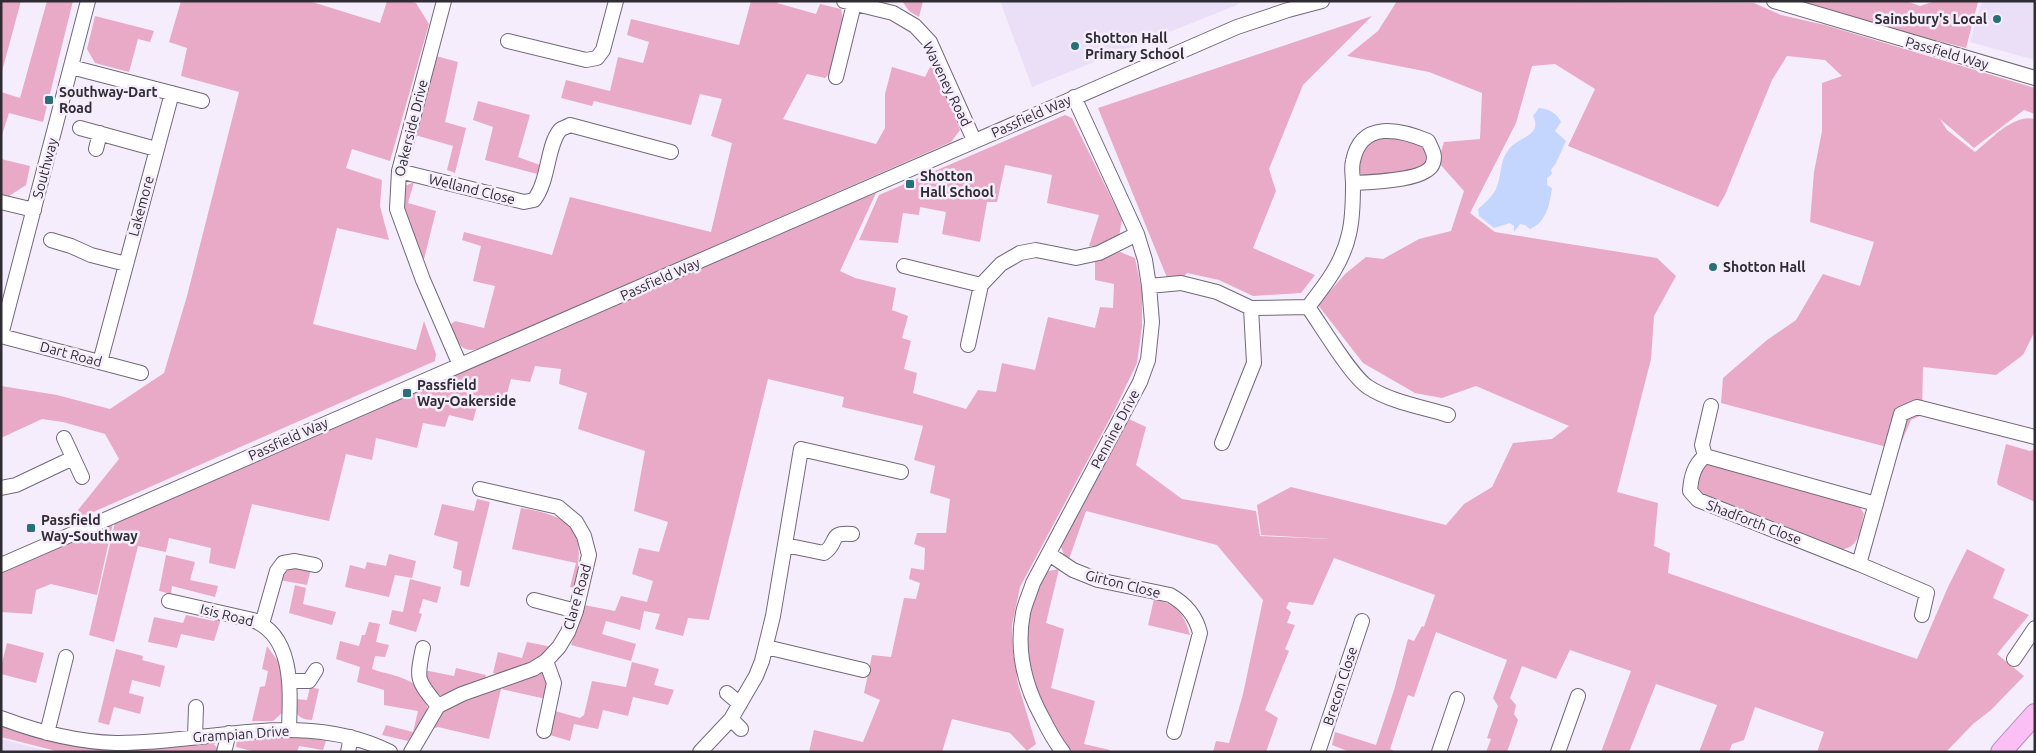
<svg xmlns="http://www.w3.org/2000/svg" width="2036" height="753" viewBox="0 0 2036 753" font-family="Ubuntu,sans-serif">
	<rect width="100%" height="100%" fill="#f5edfc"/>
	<path fill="#ebdff8" d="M1000,1H1241L1237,5L1032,87Z
		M1982,1H2035V60L1970,42Z
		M1,739L50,752H1Z"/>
	<path fill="#e9aac7" d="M1,1H21L1,75Z
		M47,1H73L43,122L9,113L1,138V92L20,98Z
		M181,1H309L380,23L387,1H409L416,3L429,24L390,161L352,149L346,168L382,180L380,206L389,240L337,228L313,324L416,350L424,321L436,354L435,361L82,517L78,510L119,459L105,434L63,422L42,419L1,438V386L57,395L110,409L164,373L187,296L239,92L181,76L187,48L169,42Z
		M751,1H777V3L816,14L820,4L841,9L844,23L831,72L825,78L807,74L783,119L876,144L885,128V94L892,67L925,77L932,63L960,130L951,142L482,348C460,355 458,342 450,325L455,321L484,328L495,286L473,281L481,246L462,240L464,232L552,255L570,197L711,232L732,143L711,136L722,99L700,94L691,125L594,101L592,106L561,98L566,80L610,91L618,57L643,63L649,42L627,35L631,19L739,45Z
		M902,1H923L919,17L909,11Z
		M1397,1L1754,3L1781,15L1825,25L2035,88V114L2024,110L1974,148L1940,119L1947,130L1975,152C1990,140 2014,113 2035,119V331L2023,355L1996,375L1923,367L1922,415L1911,420L1898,450L1721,403L1723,378L1767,340L1796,320L1823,274L1860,286L1874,242L1810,222L1814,172L1822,131V83L1842,76L1825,60L1787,56L1772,80L1725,195L1718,207L1568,146L1595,89L1555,64L1532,66L1516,123L1470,213L1495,232L1657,258L1676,276L1654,316L1651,359L1617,492L1658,503L1654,546L1670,553L1668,573L1917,659L1948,587L1967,549L2005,569L1993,598L2029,615L1997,654L2024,676L1991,710L1973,724L1946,752H1817L1824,732L1755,707L1744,740L1732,744L1729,752H1699L1717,705L1656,684L1629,752H1601L1631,671L1570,650L1556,679L1522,666L1510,698L1516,705L1514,714L1518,720L1507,752H1486L1491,739L1487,738L1498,706L1493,698L1507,660L1436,632L1414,697L1408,695L1390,749L1396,752H1350L1332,745L1335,732L1376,745L1394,690L1408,639L1414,641L1422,626L1424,627L1435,595L1334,558L1313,605L1289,602L1286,608L1291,612L1287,623L1295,625L1285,649L1289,651L1265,710L1278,718L1266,752H1213L1216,741L1229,743L1243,694L1263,600L1217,545L1086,511L1069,559L1064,555L1060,544L1129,419L1146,427L1136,465L1182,499L1256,511L1260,536L1331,539L1261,535L1257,505L1291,487L1446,525L1464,504L1492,487L1513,443L1552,439L1569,426L1476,386L1442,398L1415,393L1363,363L1318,305L1345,274L1366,257L1383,259L1419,239L1451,231L1464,191L1438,162L1444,142L1480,139L1482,93L1429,72L1347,56L1378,31Z
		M1796,1H1906L1920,6L1935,1L1978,2L1966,48L1846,17Z
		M95,16L154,31L150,42L138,39L129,72L95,63L87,49Z
		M1372,16L1303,85L1269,169L1276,191L1253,248L1315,275L1301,293L1253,296L1219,280L1187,273L1172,290L1098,108Z
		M436,56L458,62L445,122L466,128L455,173L447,170L453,146L415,135Z
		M478,101L530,115L518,157L540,165L537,174L485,160L493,127L473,120Z
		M1065,115L1072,118L1122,220L1119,236L1103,246H1089L1099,215L1047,203L1052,175L1005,165L997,202H987L980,242L942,234L946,212L920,207L919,215L903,213L898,243L859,240L879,195Z
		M1381,136L1396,137L1424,146C1427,155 1427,161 1422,169L1362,177C1354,159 1364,144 1381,136Z
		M1,159L30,166L26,185L9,196L1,194Z
		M414,182L408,203L436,211L424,259H422L403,211V187Z
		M876,193L840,271L855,278L896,288L892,310L908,316L902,338L911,341L904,369L917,373L913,393L966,409L978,390L996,392L1002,363L1035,370L1048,317L1095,328L1100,307L1113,308L1114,284L1095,280V260L1120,252L1135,258L1142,292V327L1137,363L1115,409L1020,587L1012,625L1013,652L1018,684L1036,744L1027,751L1010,733L952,719L942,752H809L814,730L863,742L880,700L864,693L872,655L891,657L904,598L916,599L920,583L909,579L911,568L924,570L925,548L914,544L917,533H946L950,499L930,493L935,466L914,460L923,426L842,407L844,397L768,379L709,620L688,618L683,636L655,629L660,614L644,611L640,630L606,621L602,634L636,644L631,661L571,645L584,605L615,611L621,596L647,602L653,581L632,574L639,548L659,552L668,522L634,511L645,451L578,429L587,393L559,384L561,369L535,366L530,382L511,379L505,401L480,395L473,421L449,415L445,427L423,423L417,448L376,438L372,460L346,454L329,521L252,504L235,569L209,563L211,548L169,538L166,552L138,546L114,642L89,635L115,522L366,415L801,222Z
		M2006,444L2030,451L2035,449V502L1998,485L1997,482Z
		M1707,462L1860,507L1864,514C1859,533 1860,549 1837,550L1701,496L1694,488L1695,477Z
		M477,499L490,502L469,587L460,585L462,571L453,568L458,542L434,535L442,504L474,511Z
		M521,508C578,517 586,534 574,588L570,587L576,563L512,549Z
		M113,523L97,595L51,584L36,590L32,614L1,612V572Z
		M389,554L416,561L412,578L395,575L389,597L345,587L350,565L365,569L367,562L386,566Z
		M166,555L195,562L190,580L218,586L215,597L172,586L171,594L159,591Z
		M292,567L311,569L307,585L279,580L285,570Z
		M1059,569L1046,623L1064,629L1051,688L1095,701L1084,744L1110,750L1109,752H1070L1060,741L1035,696L1026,647L1027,613L1043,572Z
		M410,579L441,587L437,603L423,599L419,613L422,614L416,632L389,624L392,610L403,612Z
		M295,585L306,588L303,604L336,612L332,625L289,613Z
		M1154,599C1176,604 1184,613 1190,635L1148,625Z
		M186,615L214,621L219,617L220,622L214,641L181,634L177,648L148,642L154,617L183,623Z
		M369,622L380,624L376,642L389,645L385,657L375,656L372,669C383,673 401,676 411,682C419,687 429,702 427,712L408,741L382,735L386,725L413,732L418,711L384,705V690L357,682L360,667L336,659L340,641L359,646L362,635H365Z
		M527,642L552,647C540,659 510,678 493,673L498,652L522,658Z
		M7,643L44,653L36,683L1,674V667Z
		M267,646L282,667L284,704L282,713L273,721H252L260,687L265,686L268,671L262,669Z
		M116,649L143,656L142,660L165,666L160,687L132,680L129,693L144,697L140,714L114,707L109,725L98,722Z
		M632,662L659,669L654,685L674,690L668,705L633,697L628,716L603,710L598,729L574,724L570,741L550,735L555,711L580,718L584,715L592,681L626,687Z
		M456,668L486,675L485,678L442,696C432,692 424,679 424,670L454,676Z
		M535,672H542C548,682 548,687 546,699L501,689L489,739L438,727L432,729L436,717L458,700Z
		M310,687L319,689L312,720C296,719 295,713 295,699L307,700Z
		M1,726C41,739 80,749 122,750C151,751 182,745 211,742L219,749V752H60L1,737Z
		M260,737H299L326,741L323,750L299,746L297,752H256L236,747L237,740Z"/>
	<path fill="#c4d6fe" d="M1539,108C1549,109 1557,113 1561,122L1555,131L1566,141L1556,163L1551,170L1552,174L1547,178V185L1552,188C1550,204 1546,223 1530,229L1525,225L1520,224L1514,232V226L1510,223L1494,228L1479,216L1478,209C1484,204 1492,197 1496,189C1502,176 1499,161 1509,149C1519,137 1543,135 1533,116Z"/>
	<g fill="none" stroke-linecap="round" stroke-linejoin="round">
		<defs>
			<path id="minor" d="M444,1L399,171L397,209L423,280L460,365
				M844,1L893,13L915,26L930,42L974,140
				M1774,1L2035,78
				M508,41L586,60L597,58L603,50L616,1
				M71,67L202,101
				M836,77L854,4
				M80,128L156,149
				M96,149L100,133
				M399,171L524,202L534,200C549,181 547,145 560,130C562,128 567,127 570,125L671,152
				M1,202L34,210
				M51,240L71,246L91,255L126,264
				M904,266L981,285
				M1149,286L1181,283L1217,292L1251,308L1254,363L1222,443
				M1308,307C1326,284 1343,262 1349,234C1353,218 1353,200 1353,184C1353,176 1351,168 1353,161C1361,120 1400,129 1428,141C1431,148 1436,154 1433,163C1428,181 1370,182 1353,183
				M1251,308L1308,307C1321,325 1351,376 1368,387C1391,402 1422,407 1448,415
				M1,335L88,1
				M1,336L141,373
				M968,345L981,285L1001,264L1020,253L1036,250L1076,258L1099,253L1137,234
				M100,362L172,93
				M64,438L82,477
				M1705,456L1702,445L1711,406
				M1,488L16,485L73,458
				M1876,504L1705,456C1694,465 1691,477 1690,491L1698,500L1859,564L1927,593L1922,615
				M785,545L824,553C840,542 827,532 852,534
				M1049,554L1073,570L1098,580L1170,595C1186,604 1196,616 1200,633L1174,732
				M1859,564L1901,414L1917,407L2035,437
				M1,565L1237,27L1288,10L1322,1
				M534,600L576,611
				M169,601L253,620C295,637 290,692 289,729
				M262,624L277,571L283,563L295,561L315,565
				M766,647L863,670
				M423,648C416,681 417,680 438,706
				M2014,659L2035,628
				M289,681H309L316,670
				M727,693L740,704
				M1,718C38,732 76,742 116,743C208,744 302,708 390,752
				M731,719L741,729
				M544,731L554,683L546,661
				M47,733L66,657
				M195,737L196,707
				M224,752L229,733
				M348,752L351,737
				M411,752L438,706L462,694L533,669L546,661L559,647L568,632L576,611L589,555L584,536L576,522L558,507L480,489
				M700,752L731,719L756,676L762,661L773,616L801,449L901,472
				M1063,752C1055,742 1049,731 1043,719C1025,687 1016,650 1023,613C1025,603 1030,593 1033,583L1140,382L1148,360L1152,322L1149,286L1145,260L1137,234L1074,97
				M1318,752L1362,621
				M1439,752L1457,699
				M1558,752L1578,696"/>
			<path id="highway" d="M2001,752L2035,714"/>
		</defs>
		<use href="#minor" stroke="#716979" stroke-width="16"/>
		<use href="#highway" stroke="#b48cb2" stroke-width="22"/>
		<use href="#minor" stroke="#fff" stroke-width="14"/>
		<use href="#highway" stroke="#fbbff6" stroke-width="20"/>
	</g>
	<g fill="#267076" stroke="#f5edfc" stroke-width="2">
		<circle cx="1997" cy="19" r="5"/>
		<circle cx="1075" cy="46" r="5"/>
		<rect x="44" y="95" width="10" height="10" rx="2.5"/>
		<rect x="905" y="179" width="10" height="10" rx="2.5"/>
		<circle cx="1713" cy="267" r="5"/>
		<rect x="402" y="388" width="10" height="10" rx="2.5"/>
		<rect x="26" y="523" width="10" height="10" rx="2.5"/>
	</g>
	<g text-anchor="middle" stroke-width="5" stroke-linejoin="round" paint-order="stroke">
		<g font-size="14" font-weight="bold" fill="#2f2c33" stroke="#f5edfc" text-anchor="start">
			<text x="1987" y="24" text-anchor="end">Sainsbury's Local</text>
			<text x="1085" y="43">Shotton Hall<tspan x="1085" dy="16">Primary School</tspan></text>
			<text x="59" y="97">Southway-Dart<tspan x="59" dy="16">Road</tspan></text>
			<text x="920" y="181">Shotton<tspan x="920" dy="16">Hall School</tspan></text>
			<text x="1723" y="272">Shotton Hall</text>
			<text x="417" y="390">Passfield<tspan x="417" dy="16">Way-Oakerside</tspan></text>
			<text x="41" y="525">Passfield<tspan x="41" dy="16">Way-Southway</tspan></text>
		</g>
		<g font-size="14" fill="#2f2c33" stroke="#f5edfc">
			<text transform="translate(1947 53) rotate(16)" y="5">Passfield Way</text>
			<text transform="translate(947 84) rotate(64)" y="5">Waveney Road</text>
			<text transform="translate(1031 116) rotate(-24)" y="5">Passfield Way</text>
			<text transform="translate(411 128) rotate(-76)" y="5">Oakerside Drive</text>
			<text transform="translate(45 168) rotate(-75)" y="5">Southway</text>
			<text transform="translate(472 189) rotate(14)" y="5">Welland Close</text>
			<text transform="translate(141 206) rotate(-75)" y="5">Lakemore</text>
			<text transform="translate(660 279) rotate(-24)" y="5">Passfield Way</text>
			<text transform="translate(71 354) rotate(15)" y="5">Dart Road</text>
			<text transform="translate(1115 429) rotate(-62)" y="5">Pennine Drive</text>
			<text transform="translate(288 439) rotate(-24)" y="5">Passfield Way</text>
			<text transform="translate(1754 522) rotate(21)" y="5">Shadforth Close</text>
			<text transform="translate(1123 584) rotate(14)" y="5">Girton Close</text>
			<text transform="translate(577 597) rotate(-74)" y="5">Clare Road</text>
			<text transform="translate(227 615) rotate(14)" y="5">Isis Road</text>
			<text transform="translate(1340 686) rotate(-72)" y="5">Brecon Close</text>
			<text transform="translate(241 734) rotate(-4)" y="5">Grampian Drive</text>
		</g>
	</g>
	<rect width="2036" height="753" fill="none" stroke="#2f2c33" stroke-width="5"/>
</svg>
